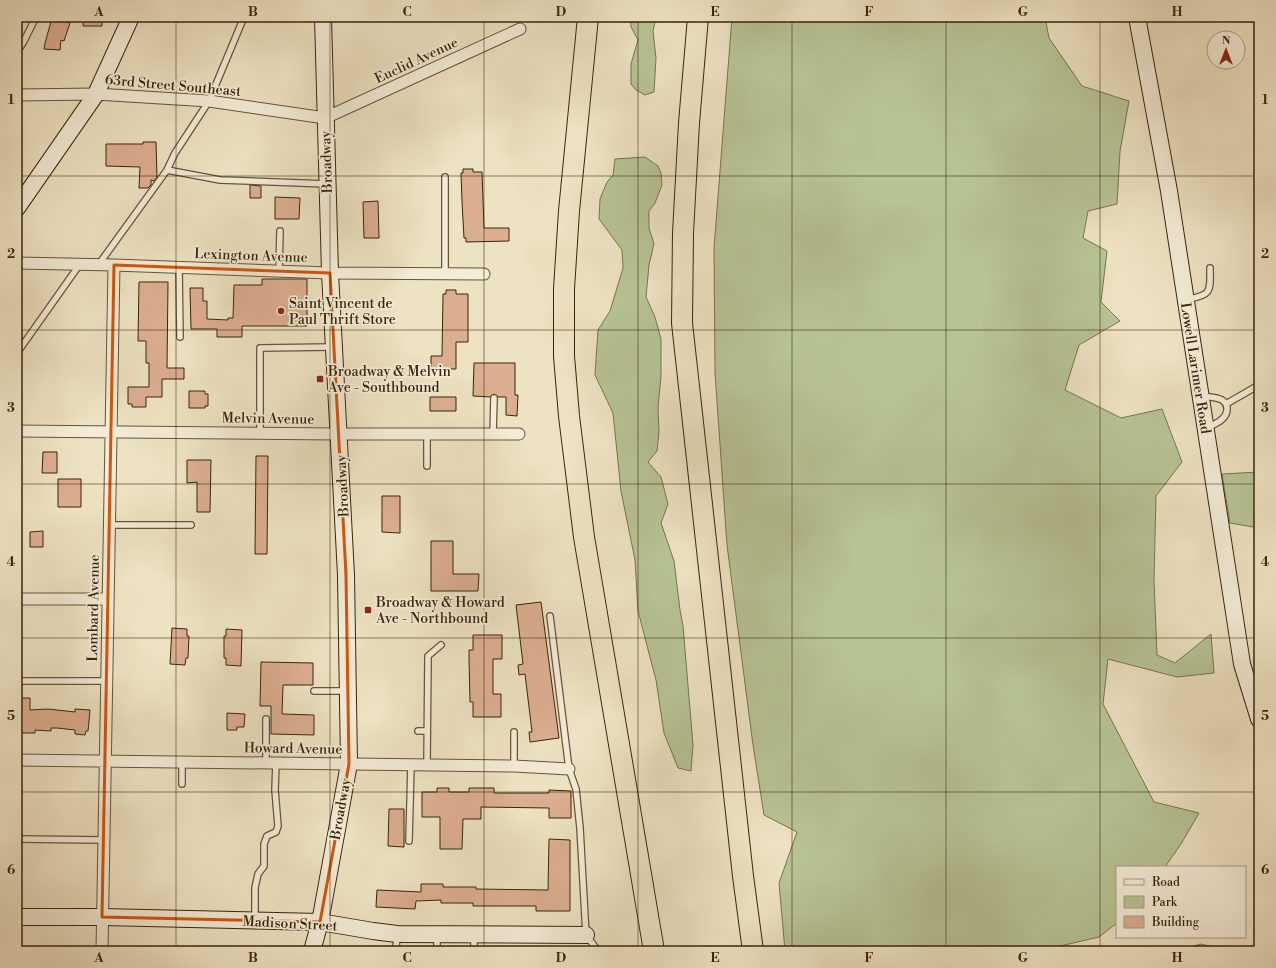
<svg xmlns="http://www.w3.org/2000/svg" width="1276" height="968" viewBox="0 0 1276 968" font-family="'Libre Bodoni',serif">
	<rect width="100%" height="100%" fill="#ede2c2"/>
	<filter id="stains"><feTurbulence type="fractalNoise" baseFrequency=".005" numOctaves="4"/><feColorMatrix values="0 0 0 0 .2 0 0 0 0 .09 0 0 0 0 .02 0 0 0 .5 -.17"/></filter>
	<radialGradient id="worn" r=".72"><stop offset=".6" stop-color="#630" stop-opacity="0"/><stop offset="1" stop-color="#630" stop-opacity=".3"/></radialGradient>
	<path fill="#b7c394" stroke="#787450" d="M630,17H656L653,31L656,58L654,92L645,95L636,90L631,84V64L638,40L631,27Z
		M732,17H1045L1049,38L1082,86L1129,101L1120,151L1117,204L1088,211L1083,238L1107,251L1101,302L1120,321L1079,345L1065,390L1121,418L1162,409L1182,462L1156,496L1154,580L1157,655L1175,663L1211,634L1214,673L1177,677L1108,659L1103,704L1154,802L1199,813L1181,844L1165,867H1117V923L1099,937L1039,951H785L779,883L797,832L764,815L753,745L727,545L715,373L714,248Z
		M645,157L658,166L661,173L662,185L655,203L649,211V228L654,244L649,265L646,297L655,317L661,339V377L658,407L659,433L657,451L648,462L661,477L668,504L661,523L674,561L680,610L683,626L693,745L691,771L678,768L664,733L656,680L638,611L635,560L621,491L613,413L595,375L598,330L610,311L623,268L622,250L599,219L600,199L607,182L613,175L615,159Z
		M1259,472V528L1230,523L1222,474Z
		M1200,944L1236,951H1181Z"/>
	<path fill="#dcae90" stroke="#39250c" d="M83,17H102V26H83Z
		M52,18L70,23L64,41L61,40L60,50L44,49L45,43Z
		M143,142H156L157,177L154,181L151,180V185L148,188H139L140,167L106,166V144H143Z
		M463,169H473V172H482L484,228H509V241L466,242V238H464L462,201L461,173H463Z
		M250,185L261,186V198H250Z
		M275,197L300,198L299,219H275Z
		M378,201L379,238H364L363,202Z
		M262,279H307V326H242V337H217V329H191L190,288H203V301H207V319L228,320V318H233L234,285H262Z
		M139,282H168L167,368H184V379H162V397H146V407H132V404H128V387H149V363H146V341H138Z
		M446,290H456V294H468V342H456V369H431V356H442L443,294H446Z
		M474,363H515V395H518L517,416L506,415V397H498L494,394L490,397L473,396Z
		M189,391H205V394H208V406H205V408H189Z
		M430,397H456V411H430Z
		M43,452H57V473H42Z
		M256,456H268L267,554H255Z
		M187,460H211L210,512H197V482L187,483Z
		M58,479H81V507H58Z
		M382,496H400V533L382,532Z
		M43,531V547H30V532Z
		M431,541H453V574H479L478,591H431Z
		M541,602L559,738L530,742L529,732H532L525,674L519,675L518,665L523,664L516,605Z
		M172,628L187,629V636H189L188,658H186L185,665L170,664Z
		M226,629L242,630L241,666L226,665V658H224V636H226Z
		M473,635H502V659H493V694H501V717H473V702H470L469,659V650H473Z
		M261,662L313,663V685H283L282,714L314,715V735L271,734V706H260Z
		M17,698H30V710L48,709L75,712V709L90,710L88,731H86L85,735L75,734V730L57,728H51V731L35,730V733H17Z
		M227,713L245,714L244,727H237V730H227Z
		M437,788H449V792H469V788H494V793H549V790L571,791V818H549V808L481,807V819H463L462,849H440V817H422V792H437Z
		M389,809H404V847L388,846Z
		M549,839L570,840V911H536V906H473V903H441V900L416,901L415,909L376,907L377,890L421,892V884H443V887H476V889L548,890Z"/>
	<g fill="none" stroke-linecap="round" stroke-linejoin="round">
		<defs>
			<path id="lane" d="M17,52L24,41L36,17
				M167,170L220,180L327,184
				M445,177V273
				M99,264L167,170L175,153L209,101L244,17
				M179,267L180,337
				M279,271L280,231
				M1188,299C1213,295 1210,290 1210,268
				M17,353L80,264
				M1203,396C1209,397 1217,397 1222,400C1225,402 1227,405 1227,408C1228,419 1215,424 1207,428
				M1226,404L1259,385
				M260,433V348L332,347
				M493,434L494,398
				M427,466V434
				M109,525H191
				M550,616L569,769L576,789L580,828L586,935L598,951
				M17,681H106
				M1249,686L1259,684
				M314,691H347
				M266,719V763
				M418,731H427
				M514,732V766
				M182,762V784
				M427,765L428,656L441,645
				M17,839L103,840
				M409,841L411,765
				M255,920V888L258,874L264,866V844L267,836L276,832L278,826L275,790L276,763
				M437,935V951
				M474,935V951
				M396,948L397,936"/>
			<path id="street" d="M17,95L96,94L209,101L325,118L520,29
				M17,263L114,265L330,273L484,274
				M17,431L339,434H519
				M17,599H107
				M17,760L514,766L569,769
				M102,951L114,265"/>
			<path id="secondary" d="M1137,17L1169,191L1242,664L1259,719
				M17,208L96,94L131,17
				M17,917H102L320,922L373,931L397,934L586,935
				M312,951L320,922L349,764L346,575L330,273L323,17"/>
			<path id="highway" d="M588,17L569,211L564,289V356L569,416L584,537L654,951
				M698,17L689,123L683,233L682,323L743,876L753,951"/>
		</defs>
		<use href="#lane" stroke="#66543a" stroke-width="8"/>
		<use href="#street" stroke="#66543a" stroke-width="13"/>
		<use href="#secondary" stroke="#39250c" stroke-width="18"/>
		<use href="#highway" stroke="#39250c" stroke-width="22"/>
		<use href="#lane" stroke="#f3ecd7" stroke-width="5.5"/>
		<use href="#street" stroke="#f3ecd7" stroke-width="11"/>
		<use href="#secondary" stroke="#f3ecd7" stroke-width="16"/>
		<use href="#highway" stroke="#ede2c2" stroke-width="20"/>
	</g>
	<path fill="none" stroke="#d6540c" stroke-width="3" stroke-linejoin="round" d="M114,265L330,273L346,575L349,764L320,922L102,917Z"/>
	<path fill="none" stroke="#39250c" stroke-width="1" stroke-opacity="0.55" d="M176,17V951M330,17V951M484,17V951M638,17V951M792,17V951M946,17V951M1100,17V951M17,176H1259M17,330H1259M17,484H1259M17,638H1259M17,792H1259"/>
	<g fill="#8f2418" stroke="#f3ecd7" stroke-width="1.5">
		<circle cx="281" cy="311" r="4"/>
		<rect x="316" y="375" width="8" height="8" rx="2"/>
		<rect x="364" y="606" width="8" height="8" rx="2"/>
	</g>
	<g text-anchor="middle" stroke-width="3.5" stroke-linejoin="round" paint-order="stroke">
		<g font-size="14" fill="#39250c" stroke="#f3ecd7">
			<text transform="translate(416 60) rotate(-25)" y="5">Euclid Avenue</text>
			<text transform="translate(173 85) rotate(5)" y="5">63rd Street Southeast</text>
			<text transform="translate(326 162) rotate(-92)" y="5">Broadway</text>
			<text transform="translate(251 255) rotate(2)" y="5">Lexington Avenue</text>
			<text transform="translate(1196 368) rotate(81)" y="5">Lowell Larimer Road</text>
			<text transform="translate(268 418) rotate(1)" y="5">Melvin Avenue</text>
			<text transform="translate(342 486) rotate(-93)" y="5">Broadway</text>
			<text transform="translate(93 608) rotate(-89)" y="5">Lombard Avenue</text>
			<text transform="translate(293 748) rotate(1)" y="5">Howard Avenue</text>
			<text transform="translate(340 809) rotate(-80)" y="5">Broadway</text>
			<text transform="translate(290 923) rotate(3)" y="5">Madison Street</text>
		</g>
		<g font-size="14" fill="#39250c" stroke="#f3ecd7" text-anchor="start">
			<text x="289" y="308">Saint Vincent de<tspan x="289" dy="16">Paul Thrift Store</tspan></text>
			<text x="328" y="376">Broadway &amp; Melvin<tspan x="328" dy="16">Ave - Southbound</tspan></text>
			<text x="376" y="607">Broadway &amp; Howard<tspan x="376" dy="16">Ave - Northbound</tspan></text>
		</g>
	</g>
	<rect width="1276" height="968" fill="none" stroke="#ede2c2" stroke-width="44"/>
	<rect x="1116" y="866" width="130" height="72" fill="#f3ecd7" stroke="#a99c86"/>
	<rect x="1124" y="879" width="20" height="6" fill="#f3ecd7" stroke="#a99c86"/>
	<text x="1152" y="886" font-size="12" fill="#39250c">Road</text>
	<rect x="1124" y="896" width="20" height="12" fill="#b7c394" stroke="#a99c86"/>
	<text x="1152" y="906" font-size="12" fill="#39250c">Park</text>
	<rect x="1124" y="916" width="20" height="12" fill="#dcae90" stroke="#a99c86"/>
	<text x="1152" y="926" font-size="12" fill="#39250c">Building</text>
	<g transform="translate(1226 50)"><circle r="19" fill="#f3ecd7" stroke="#a99c86"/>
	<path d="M0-3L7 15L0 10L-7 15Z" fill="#8f2418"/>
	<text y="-6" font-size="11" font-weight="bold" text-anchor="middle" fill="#39250c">N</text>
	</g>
	<rect x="22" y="22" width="1232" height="924" fill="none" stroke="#39250c" stroke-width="1.5"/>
	<g font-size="13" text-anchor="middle" font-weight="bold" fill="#39250c">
		<text x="99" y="16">A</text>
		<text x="253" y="16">B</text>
		<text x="407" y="16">C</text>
		<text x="561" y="16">D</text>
		<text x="715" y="16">E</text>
		<text x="869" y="16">F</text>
		<text x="1023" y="16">G</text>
		<text x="1177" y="16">H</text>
		<text x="11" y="104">1</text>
		<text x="1265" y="104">1</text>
		<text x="11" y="258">2</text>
		<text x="1265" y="258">2</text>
		<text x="11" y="412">3</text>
		<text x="1265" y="412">3</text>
		<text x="11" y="566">4</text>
		<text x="1265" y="566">4</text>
		<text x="11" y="720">5</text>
		<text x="1265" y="720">5</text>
		<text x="11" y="874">6</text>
		<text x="1265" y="874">6</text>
		<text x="99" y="962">A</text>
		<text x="253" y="962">B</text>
		<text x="407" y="962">C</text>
		<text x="561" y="962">D</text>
		<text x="715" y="962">E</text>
		<text x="869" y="962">F</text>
		<text x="1023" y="962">G</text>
		<text x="1177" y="962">H</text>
	</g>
	<rect width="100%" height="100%" filter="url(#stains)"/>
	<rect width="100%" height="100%" fill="url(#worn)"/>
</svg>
